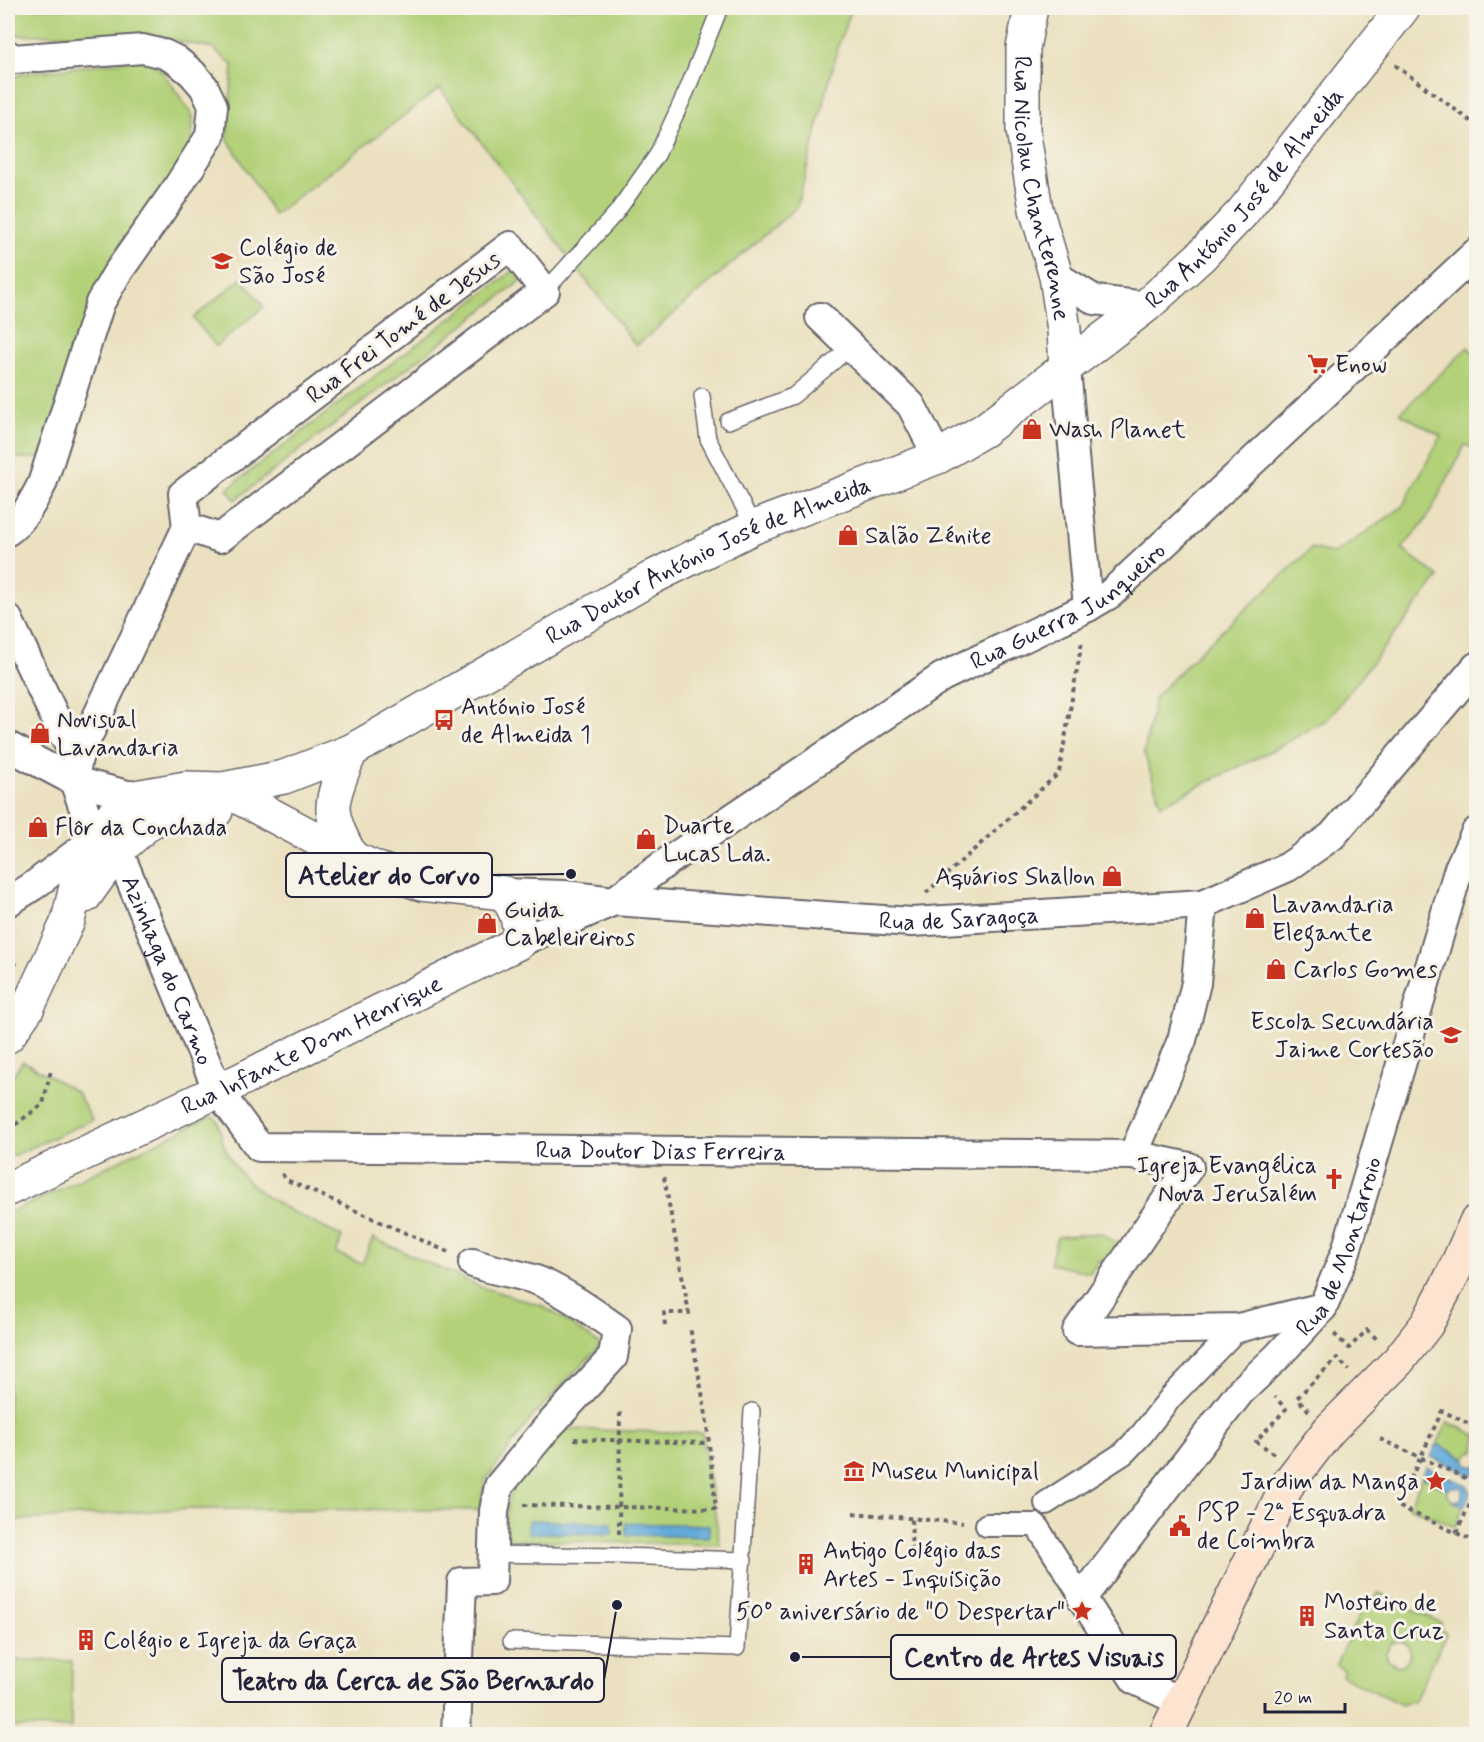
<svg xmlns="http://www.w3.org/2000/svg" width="1484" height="1742" viewBox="0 0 1484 1742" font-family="Mynerve,sans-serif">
	<rect width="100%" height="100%" fill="#f7f3e8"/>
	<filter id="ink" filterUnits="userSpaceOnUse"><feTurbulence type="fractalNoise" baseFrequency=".0167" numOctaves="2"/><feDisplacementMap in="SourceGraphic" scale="12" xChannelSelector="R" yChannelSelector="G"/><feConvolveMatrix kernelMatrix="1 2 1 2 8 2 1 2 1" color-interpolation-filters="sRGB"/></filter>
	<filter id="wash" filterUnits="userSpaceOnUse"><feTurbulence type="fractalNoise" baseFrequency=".008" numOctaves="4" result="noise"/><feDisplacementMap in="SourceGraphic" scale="24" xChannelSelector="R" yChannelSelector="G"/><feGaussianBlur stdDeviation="1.35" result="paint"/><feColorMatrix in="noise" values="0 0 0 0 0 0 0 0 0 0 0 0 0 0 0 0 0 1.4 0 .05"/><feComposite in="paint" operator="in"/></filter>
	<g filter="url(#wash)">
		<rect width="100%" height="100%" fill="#ebe1c0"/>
		<path fill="#b2d179" stroke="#6a7a5a" stroke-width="1.5" fill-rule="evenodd" d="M8,8H852L839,43L797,207L636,346L440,88L274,215L227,138L233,66L213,48L144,35H8Z
			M141,59L157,67L165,75L193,116L192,141L40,458H8V78L22,74Z
			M514,270L522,280L235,500L227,489Z
			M242,278L264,307L216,346L193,318Z
			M1468,347L1476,356V449L1465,445L1427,518L1402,549L1439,577L1328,719L1273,750L1161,805L1144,753L1155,697L1199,652L1312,548L1334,554L1402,507L1441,436L1400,413Z
			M23,1061L77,1092L92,1120L8,1158V1082Z
			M213,1117L218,1121C220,1129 221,1140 225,1148C244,1195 301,1215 342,1237L336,1253L362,1264L373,1238L481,1287L540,1305L556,1314L601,1345L533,1416L485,1481L480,1510L180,1509L8,1521V1213L36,1201L207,1118Z
			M1101,1233L1119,1246L1107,1266L1099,1260L1090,1273L1050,1264L1057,1237Z
			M1448,1422L1476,1435L1475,1452L1469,1453L1465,1458L1437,1444Z
			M565,1429L702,1433L720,1545L502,1540L508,1500L517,1481Z
			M1422,1477L1448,1490V1496L1450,1499L1464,1506L1455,1527L1409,1507Z
			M1379,1593L1441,1623V1628L1446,1634L1414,1702L1410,1701L1402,1705L1342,1676L1344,1671L1336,1664L1367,1598L1372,1600ZM1400,1641L1408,1646L1411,1654L1405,1664L1397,1666L1388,1661L1386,1653L1391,1643Z
			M8,1660L72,1661L71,1728L8,1727Z"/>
		<path fill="#62aad9" stroke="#42668a" stroke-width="1.5" d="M1437,1444L1465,1458L1468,1466H1476V1473L1469,1475L1431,1457Z
			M1427,1467L1466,1485L1471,1492L1464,1506L1453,1501L1460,1500L1462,1497V1489L1459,1487H1451L1448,1490L1422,1477Z
			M529,1520L612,1523V1534L528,1533Z
			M626,1523L709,1525V1537L626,1535Z"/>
	</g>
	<g filter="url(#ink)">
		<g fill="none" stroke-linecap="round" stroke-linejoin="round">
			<defs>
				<path id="service" d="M545,291L616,213L657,155L687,90L720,8
					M702,396L708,439L754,527
					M728,421L793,396L851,347
					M493,1554L619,1556L744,1560
					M511,1641L737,1648L752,1411"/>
				<path id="pedestrian" d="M1046,1503L1124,1453L1142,1434L1171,1397L1238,1328
					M987,1525H1036L1082,1598"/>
				<g id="minor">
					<path d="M8,55L13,59L143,49L164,54L176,60L192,73L204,87L213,106L210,136L175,191L116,275L100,303L42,484C33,501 24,520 8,531"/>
					<path d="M510,246L545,291L220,538L187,527L183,494Z"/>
					<path d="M1056,276L1095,300L1146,306"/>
					<path d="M820,317L911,405L938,457"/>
					<path d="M1066,369L1088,607"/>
					<path d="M8,619L64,736L78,757"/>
					<path d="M8,746L74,781L135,797"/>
					<path d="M74,781L78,757L187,527"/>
					<path id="s1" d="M118,850L218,1091L259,1147L1133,1155L1189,1167L1077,1331L1238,1328L1323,1307"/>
					<path id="s2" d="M504,893L564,895L614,901L912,922L1203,904L1288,867L1332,836L1476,667"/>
					<path d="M8,902L33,886L95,839L74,781"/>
					<path id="s3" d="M520,942L614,901L667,862L942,677L1088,607L1110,594L1476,253"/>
					<path d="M1133,1155L1182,1040L1196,983L1203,904"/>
					<path id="s4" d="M1182,1702L1135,1680L1082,1598L1240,1392L1277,1357L1323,1307L1346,1251L1459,868L1476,832"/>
					<path d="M456,1734L462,1582L492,1581L494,1511L499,1486L546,1429L613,1357L617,1329C593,1312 568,1294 541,1282C520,1273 495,1272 473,1263"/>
				</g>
				<g id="tertiary">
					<path id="s5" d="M1031,8L1023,48V130L1036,209L1056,276L1064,330L1066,369"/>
					<path d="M351,751C345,766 332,793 333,810C335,827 344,843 352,858"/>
					<path d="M85,896L118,850L151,821L187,810L216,811"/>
					<path id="s6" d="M8,1036L27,1009L68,921L80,869L95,839L111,817L135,797L186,788L223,789L284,777L351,751L655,576L754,527L938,457L984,430L1146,306L1200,257L1242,213L1403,8"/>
					<path id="s7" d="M8,1189L218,1091L520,942C520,921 516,909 504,893L421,884L378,869L352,858L223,789"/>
				</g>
				<path id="secondary" d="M1166,1734L1289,1482L1329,1430L1398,1361L1427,1324L1454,1272L1476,1222"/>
			</defs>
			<use href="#service" stroke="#68656a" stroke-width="18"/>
			<use href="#pedestrian" stroke="#68656a" stroke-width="26"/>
			<use href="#minor" stroke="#68656a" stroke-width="32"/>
			<use href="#tertiary" stroke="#68656a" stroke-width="36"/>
			<use href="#secondary" stroke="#68656a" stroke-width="36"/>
			<path stroke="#68656a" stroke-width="4" stroke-dasharray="4.5 4.5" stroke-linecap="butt" d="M1395,65L1476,125
				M926,893L1059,773L1082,641
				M8,959L17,965
				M8,1130L43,1104L51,1070
				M282,1174L287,1180L448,1252
				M664,1177L689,1313H664L665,1326
				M1334,1334L1349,1348L1367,1330L1378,1340
				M1309,1411L1297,1398L1337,1358L1349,1370
				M1476,1427L1442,1411L1398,1506L1476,1542
				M574,1439L708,1443
				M1380,1439L1470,1480
				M1274,1454L1256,1441L1286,1409L1275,1397
				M523,1505L716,1509L706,1415L690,1327
				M853,1513L963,1523
				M1456,1533L1475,1494
				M619,1534L620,1411
				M911,1551L912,1518
				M909,1602V1604"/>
			<use href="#service" stroke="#fff" stroke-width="15"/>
			<use href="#pedestrian" stroke="#fff" stroke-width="22"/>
			<use href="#minor" stroke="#fff" stroke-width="28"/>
			<use href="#tertiary" stroke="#fff" stroke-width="33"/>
			<use href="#secondary" stroke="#fde4d1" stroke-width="33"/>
		</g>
	</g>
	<defs>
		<symbol id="school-bare" viewBox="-9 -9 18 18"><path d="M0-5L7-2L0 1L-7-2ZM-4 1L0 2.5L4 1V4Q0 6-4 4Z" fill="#c8321e" stroke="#f7f3e8" stroke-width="2.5" paint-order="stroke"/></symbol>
		<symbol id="supermarket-bare" viewBox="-9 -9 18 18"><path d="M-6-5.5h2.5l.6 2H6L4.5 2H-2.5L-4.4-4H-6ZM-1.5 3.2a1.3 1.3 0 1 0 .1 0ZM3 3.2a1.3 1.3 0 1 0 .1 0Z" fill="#c8321e" stroke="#f7f3e8" stroke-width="2.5" paint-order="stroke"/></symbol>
		<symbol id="shop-bare" viewBox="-9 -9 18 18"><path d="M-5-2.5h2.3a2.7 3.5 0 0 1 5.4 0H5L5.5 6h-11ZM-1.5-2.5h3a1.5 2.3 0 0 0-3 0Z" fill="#c8321e" stroke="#f7f3e8" stroke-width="2.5" paint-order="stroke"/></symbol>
		<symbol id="bus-bare" viewBox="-9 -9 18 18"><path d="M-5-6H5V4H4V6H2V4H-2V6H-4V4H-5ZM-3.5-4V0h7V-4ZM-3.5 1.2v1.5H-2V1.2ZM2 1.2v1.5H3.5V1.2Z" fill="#c8321e" stroke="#f7f3e8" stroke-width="2.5" paint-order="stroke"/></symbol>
		<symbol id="church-bare" viewBox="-9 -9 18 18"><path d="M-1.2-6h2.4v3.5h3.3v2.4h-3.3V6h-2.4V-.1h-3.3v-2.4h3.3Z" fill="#c8321e" stroke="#f7f3e8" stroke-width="2.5" paint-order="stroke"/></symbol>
		<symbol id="museum-bare" viewBox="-9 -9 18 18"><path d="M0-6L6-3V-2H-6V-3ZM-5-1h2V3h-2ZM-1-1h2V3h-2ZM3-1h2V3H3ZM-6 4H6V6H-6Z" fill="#c8321e" stroke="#f7f3e8" stroke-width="2.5" paint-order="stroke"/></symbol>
		<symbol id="sight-bare" viewBox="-9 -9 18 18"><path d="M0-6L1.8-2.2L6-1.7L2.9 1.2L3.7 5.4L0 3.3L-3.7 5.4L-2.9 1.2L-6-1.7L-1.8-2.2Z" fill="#c8321e" stroke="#f7f3e8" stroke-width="2.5" paint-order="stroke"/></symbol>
		<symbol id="civic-bare" viewBox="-9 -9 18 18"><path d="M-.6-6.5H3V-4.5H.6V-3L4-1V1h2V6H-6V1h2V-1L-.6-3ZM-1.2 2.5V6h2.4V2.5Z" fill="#c8321e" stroke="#f7f3e8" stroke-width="2.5" paint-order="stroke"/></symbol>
		<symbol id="building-bare" viewBox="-9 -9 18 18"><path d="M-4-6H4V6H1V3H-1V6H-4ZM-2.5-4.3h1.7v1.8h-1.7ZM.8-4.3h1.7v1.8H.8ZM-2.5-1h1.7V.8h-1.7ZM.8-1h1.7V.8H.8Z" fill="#c8321e" stroke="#f7f3e8" stroke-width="2.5" paint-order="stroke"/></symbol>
	</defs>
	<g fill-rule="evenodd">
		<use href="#school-bare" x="207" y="246" width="30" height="30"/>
		<use href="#supermarket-bare" x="1303" y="349" width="30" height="30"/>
		<use href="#shop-bare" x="1017" y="414" width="30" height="30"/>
		<use href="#shop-bare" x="833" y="520" width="30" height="30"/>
		<use href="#bus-bare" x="429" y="705" width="30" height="30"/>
		<use href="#shop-bare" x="25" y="718" width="30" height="30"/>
		<use href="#shop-bare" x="23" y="812" width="30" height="30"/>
		<use href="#shop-bare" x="631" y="824" width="30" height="30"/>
		<use href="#shop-bare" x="1097" y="861" width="30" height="30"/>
		<use href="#shop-bare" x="1240" y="903" width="30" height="30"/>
		<use href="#shop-bare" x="472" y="908" width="30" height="30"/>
		<use href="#shop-bare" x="1261" y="954" width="30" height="30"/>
		<use href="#school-bare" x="1436" y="1020" width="30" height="30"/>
		<use href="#church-bare" x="1319" y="1164" width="30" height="30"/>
		<use href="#museum-bare" x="839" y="1456" width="30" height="30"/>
		<use href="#sight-bare" x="1421" y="1466" width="30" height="30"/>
		<use href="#civic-bare" x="1165" y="1511" width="30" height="30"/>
		<use href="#building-bare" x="791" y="1549" width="30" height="30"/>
		<use href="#sight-bare" x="1067" y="1596" width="30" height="30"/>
		<use href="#building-bare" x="1292" y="1601" width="30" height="30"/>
		<use href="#building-bare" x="71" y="1625" width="30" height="30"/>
	</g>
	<g text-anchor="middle" stroke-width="6" stroke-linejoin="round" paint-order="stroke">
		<g font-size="24" fill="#22223b" stroke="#f7f3e8">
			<text dy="8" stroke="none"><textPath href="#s5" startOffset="183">Rua Nicolau Chanterenne</textPath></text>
			<text dy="8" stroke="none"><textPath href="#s6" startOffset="1560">Rua António José de Almeida</textPath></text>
			<text transform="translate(403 327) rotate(-37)" y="8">Rua Frei Tomé de Jesus</text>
			<text dy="8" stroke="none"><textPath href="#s6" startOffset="904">Rua Doutor António José de Almeida</textPath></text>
			<text dy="8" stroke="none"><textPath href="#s3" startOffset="645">Rua Guerra Junqueiro</textPath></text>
			<text dy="8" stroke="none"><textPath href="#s2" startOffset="456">Rua de Saragoça</textPath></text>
			<text dy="8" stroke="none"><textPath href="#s1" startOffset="130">Azinhaga do Carmo</textPath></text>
			<text dy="8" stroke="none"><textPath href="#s7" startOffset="336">Rua Infante Dom Henrique</textPath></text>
			<text dy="8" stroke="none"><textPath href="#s1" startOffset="732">Rua Doutor Dias Ferreira</textPath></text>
			<text dy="8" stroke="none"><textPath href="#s4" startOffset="590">Rua de Montarroio</textPath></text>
		</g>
		<g font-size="24" fill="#22223b" stroke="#f7f3e8" text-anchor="start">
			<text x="239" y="255">Colégio de<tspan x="239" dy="28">São José</tspan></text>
			<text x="1335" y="372">Enow</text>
			<text x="1049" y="437">Wash Planet</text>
			<text x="865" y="543">Salão Zénite</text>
			<text x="461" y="714">António José<tspan x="461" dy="28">de Almeida 1</tspan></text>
			<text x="57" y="727">Novisual<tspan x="57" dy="28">Lavandaria</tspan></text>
			<text x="663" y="833">Duarte<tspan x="663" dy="28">Lucas Lda.</tspan></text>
			<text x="55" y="835">Flôr da Conchada</text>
			<text x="1095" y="884" text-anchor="end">Aquários Shallon</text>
			<text x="1272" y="912">Lavandaria<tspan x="1272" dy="28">Elegante</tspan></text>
			<text x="504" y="917">Guida<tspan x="504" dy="28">Cabeleireiros</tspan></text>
			<text x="1293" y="977">Carlos Gomes</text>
			<text x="1434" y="1029" text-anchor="end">Escola Secundária<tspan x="1434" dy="28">Jaime Cortesão</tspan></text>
			<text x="1317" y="1173" text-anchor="end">Igreja Evangélica<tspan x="1317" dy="28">Nova Jerusalém</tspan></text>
			<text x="871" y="1479">Museu Municipal</text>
			<text x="1419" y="1489" text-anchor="end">Jardim da Manga</text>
			<text x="1197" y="1520">PSP - 2ª Esquadra<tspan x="1197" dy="28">de Coimbra</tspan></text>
			<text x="823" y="1558">Antigo Colégio das<tspan x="823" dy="28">Artes - Inquisição</tspan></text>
			<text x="1324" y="1610">Mosteiro de<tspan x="1324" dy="28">Santa Cruz</tspan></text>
			<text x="1065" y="1619" text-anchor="end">50º aniversário de "O Despertar"</text>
			<text x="103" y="1648">Colégio e Igreja da Graça</text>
		</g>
	</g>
	<path fill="none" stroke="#22223b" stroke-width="2" d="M571 874L492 875M795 1657L891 1657M617 1605L604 1680"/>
	<g fill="#22223b" stroke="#f7f3e8" stroke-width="2">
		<circle cx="571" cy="874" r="6"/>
		<circle cx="795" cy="1657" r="6"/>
		<circle cx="617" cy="1605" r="6"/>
	</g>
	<g fill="#f7f3e8" stroke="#22223b" stroke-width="2">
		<rect x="286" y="853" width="206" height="44" rx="6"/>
		<rect x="891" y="1635" width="285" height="44" rx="6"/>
		<rect x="222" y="1658" width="382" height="44" rx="6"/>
	</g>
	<g font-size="26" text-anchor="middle" font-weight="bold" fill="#22223b">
		<text x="389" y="884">Atelier do Corvo</text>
		<text x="1034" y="1666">Centro de Artes Visuais</text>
		<text x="413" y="1689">Teatro da Cerca de São Bernardo</text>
	</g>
	<rect width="1484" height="1742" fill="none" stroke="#f7f3e8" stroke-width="30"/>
	<path d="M1265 1703v9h80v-9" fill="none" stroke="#22223b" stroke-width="3"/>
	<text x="1274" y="1703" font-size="18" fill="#22223b" stroke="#f7f3e8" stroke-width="4.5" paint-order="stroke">20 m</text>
</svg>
